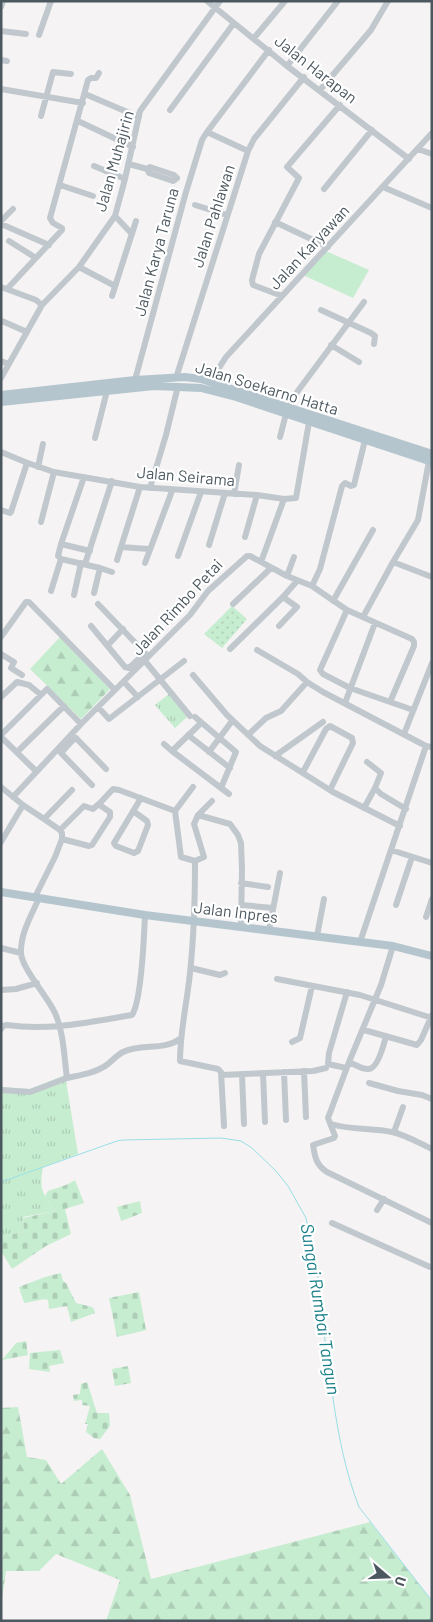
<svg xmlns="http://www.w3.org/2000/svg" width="433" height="1622" viewBox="0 0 433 1622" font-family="Barlow,sans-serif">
	<defs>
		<pattern id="grass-tufts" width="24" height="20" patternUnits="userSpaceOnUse" patternTransform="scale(1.25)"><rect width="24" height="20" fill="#c7edd1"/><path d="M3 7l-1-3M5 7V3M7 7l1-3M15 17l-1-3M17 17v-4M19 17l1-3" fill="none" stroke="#adcdb6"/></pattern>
		<pattern id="forest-firs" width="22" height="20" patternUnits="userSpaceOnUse" patternTransform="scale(1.25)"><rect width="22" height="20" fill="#c7edd1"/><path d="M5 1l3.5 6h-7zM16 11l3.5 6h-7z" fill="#adcdb6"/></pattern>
		<pattern id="cemetery-stones" width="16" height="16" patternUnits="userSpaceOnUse" patternTransform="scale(1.25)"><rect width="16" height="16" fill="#c7edd1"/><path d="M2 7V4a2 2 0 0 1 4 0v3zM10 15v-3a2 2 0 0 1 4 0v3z" fill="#adcdb6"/></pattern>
		<pattern id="garden-dots" width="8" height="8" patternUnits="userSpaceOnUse" patternTransform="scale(1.25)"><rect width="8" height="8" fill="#c7edd1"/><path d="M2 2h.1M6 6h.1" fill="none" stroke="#adcdb6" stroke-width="1.8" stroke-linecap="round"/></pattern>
	</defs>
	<rect width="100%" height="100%" fill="#f5f3f3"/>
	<path fill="url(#grass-tufts)" d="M169,694L187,717L175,728L155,705Z
		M65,1075L78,1154L43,1167C39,1191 42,1191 55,1211L23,1217L24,1232L8,1235L1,1239V1087L30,1089Z"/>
	<path fill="url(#forest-firs)" d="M60,637L110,689L81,719L30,669Z
		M18,1407L27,1457L46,1460L61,1484L102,1449L130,1495L151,1579L370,1522L432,1601V1621H106L120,1580L56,1554L39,1571H6L1,1606V1408Z"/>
	<path fill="url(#cemetery-stones)" d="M75,1180L84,1203L65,1209L71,1234L46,1246L12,1269L1,1251V1239L8,1235L24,1232L23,1218L55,1211L45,1196L48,1191C57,1188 68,1185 75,1180Z
		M140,1201L142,1213L121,1221L117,1207Z
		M61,1273L63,1281L66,1283L76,1303L92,1307L94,1309L95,1313L71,1322L67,1306L49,1309L48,1300L45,1299L25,1303L23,1300L19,1287L45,1277Z
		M139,1292L146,1330L117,1337L109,1298Z
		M26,1341L28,1355L2,1360L16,1343Z
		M60,1350L64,1363L49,1366L50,1372L29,1369L30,1353Z
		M128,1366L131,1383L115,1386L112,1369Z
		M87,1382L97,1413H109L110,1426L100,1439L94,1438L86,1432L88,1424H85L90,1406L82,1405V1400L74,1401L73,1395L80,1394L81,1384Z"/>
	<path fill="url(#garden-dots)" d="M232,606L247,619L222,648L204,634Z"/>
	<path fill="#c7edd1" d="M326,251L369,270L353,298L303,275Z"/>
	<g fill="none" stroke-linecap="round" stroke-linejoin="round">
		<path stroke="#98dfe6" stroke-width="1" d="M1,1182L117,1141L123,1140L221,1138L241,1141L252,1148L276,1171L288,1186L306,1218L319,1283L318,1296C331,1366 333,1440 359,1507L432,1601"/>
		<path stroke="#c0c8ce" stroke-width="6" d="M207,1L287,66L409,159
			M1,7L3,1
			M1,31L26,34
			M39,35L51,1
			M254,38L285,1
			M1,60L7,61
			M287,66L338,1
			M1,89L83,103
			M320,90L371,30L388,1
			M85,94L139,117
			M170,110L234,23
			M41,116L53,72L71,74
			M78,121L133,147
			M418,149L432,154
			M248,151L207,132L269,50
			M129,164L147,169L149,173L173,181L177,178L174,175L150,167L147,169
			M94,166L125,179
			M60,185L93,196
			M383,187L432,208
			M324,189L372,130
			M195,205L227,215
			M115,216L132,234
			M1,221L13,209
			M275,222L328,247
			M1,224L49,245
			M9,241L36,258
			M79,267L115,286
			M1,287L36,300L42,305
			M7,289L62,230V228L53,223L50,218L88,80L91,78H96L99,73
			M112,296L136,221
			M282,296L253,285L252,280L259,254L299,178L287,167L340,105
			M321,310L371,333L375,336L374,344
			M2,321L27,332
			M331,345L359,362
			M1,361L8,364
			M1,378L42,305L79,267L115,216L125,179L140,111L220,1
			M176,378L248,151L254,139L304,77
			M135,380L186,192L202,140L207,132
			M210,382L226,357L432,133
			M286,407L364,302
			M280,437L286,414
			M95,438L107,391
			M1,452L25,462L54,472L140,487L257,495L284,499L296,498L309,422
			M38,467L43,444
			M84,477L61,544L58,556L61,559L100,568L94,593
			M150,488L166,435L178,386
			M234,494L239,465
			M1,510L10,513L11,512L27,463
			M41,522L54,472
			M245,537L257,495
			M61,544L90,551
			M209,545L225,493
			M121,547L140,487
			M178,556L201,492
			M117,560L121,547L149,549
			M261,562L284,499
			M393,562L432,577
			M145,563L172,491
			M85,564L112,481
			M100,568L112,572
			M287,576L294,557
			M312,586L320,569L342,486L345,483L351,486L354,485L365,440
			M51,591L61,559
			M74,595L81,563
			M333,601L373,530
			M98,604L148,656
			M233,604L271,568
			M347,610L320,670L323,674L350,688L413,710
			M363,617L393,562L418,520L429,461
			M91,626L125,667L129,668L145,653
			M279,626L297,607L283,597
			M1,637L26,602H29L115,690
			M108,645L123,629
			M230,649L283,597L297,581
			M257,650L298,674L307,682L323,692L426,746L432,747
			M1,654L14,662L11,668L22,675
			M145,661L190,716
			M193,675L227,715L260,746L333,792L400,826
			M124,682L138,697
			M1,697L17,682L29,685L40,694
			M345,703L375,623
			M98,707L109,719L184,661
			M195,717L236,752L221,788L172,751L201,723
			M404,734L432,663
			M1,735L47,689L81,724
			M188,735L230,768
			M248,735L266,718L281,711L307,682
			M1,737L36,771
			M68,739L71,742L76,738L106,769
			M71,742L61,753L92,785
			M164,744L172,751
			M17,752L64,706
			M209,752L232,721
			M275,756L323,722
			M367,762L381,773L375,788L381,794L406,809
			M303,772L326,729L330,726L352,738L353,743L330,790
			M1,787L23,805L44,819L60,830L62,833V839L55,857L35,897
			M193,787L175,811L181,857L195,861
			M221,788L229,794
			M13,797L81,724L190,615L208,591L247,556H250L287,576L312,586L347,610L412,639L414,642V646L390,702
			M364,808L375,788
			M133,811L147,821L148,825L138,851L134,853L116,846L114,843L141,798
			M198,815L212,801
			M44,819L72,790
			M60,830L84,806L93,809L101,802
			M62,839L89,846L92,845L110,817V812L101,806L100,803L113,789L119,790L175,811
			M1,842L23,805
			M391,850L432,863
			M241,883L268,887
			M242,905L273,908
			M396,905L412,857
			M426,917L432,899
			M269,930L280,873
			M317,936L324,899
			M360,942L426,746
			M393,946L381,985L349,1062L328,1118L335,1136L334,1138L313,1145C315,1157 316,1165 327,1172L432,1223
			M1,948L21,953
			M191,968L220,975L225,973
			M277,979L360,995L432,1018
			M1,990L16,989L37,983
			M1,1029L3,1026L7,1025C49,1031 90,1022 132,1015C142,1000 144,935 145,915
			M364,1030L417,1045L421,1040L432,1015
			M292,1042L300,1038L312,986
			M349,1062C354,1064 363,1070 369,1069C378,1068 384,1044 386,1036
			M346,1068L328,1064L329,1053L347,992
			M304,1071L306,1117
			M284,1072L286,1120
			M263,1073L265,1122
			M242,1074L244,1124
			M222,1075L313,1071L326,1068
			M67,1078C81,1075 96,1073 108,1064C113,1060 117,1055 123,1052C141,1043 163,1051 180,1039
			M369,1083L398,1091L422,1095L432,1099
			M1,1090L30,1092L67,1078C64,1057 64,1033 55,1013C48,997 22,969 21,953C20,934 32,914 39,898
			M331,1124C350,1130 372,1128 392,1132C406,1135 419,1143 432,1149
			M224,1126L221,1072L218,1069L180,1061C180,1031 187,1003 190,973C194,936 195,898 195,861L204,857L194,824L198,815L230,824L238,835L241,843L242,869L241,926
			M394,1132L403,1107
			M377,1210L384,1199
			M332,1223L430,1267"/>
		<path stroke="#b5c5ce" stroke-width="8" d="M1,395L135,380L185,377L201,379L432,454
			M1,402L154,386L201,388L236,397L432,462
			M1,892L145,915L393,946L432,956"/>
	</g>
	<g text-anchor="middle" stroke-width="4.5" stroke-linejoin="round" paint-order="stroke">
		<g font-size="16" fill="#4c585f" stroke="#fff">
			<text transform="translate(316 69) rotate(38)" y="6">Jalan Harapan</text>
			<text transform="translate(114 161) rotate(-74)" y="6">Jalan Muhajirin</text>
			<text transform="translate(213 216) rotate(-72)" y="6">Jalan Pahlawan</text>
			<text transform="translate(309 247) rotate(-47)" y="6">Jalan Karyawan</text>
			<text transform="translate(156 252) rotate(-75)" y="6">Jalan Karya Taruna</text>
			<text transform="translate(267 388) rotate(17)" y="6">Jalan Soekarno Hatta</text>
			<text transform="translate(186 476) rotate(5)" y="6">Jalan Seirama</text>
			<text transform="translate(177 607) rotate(-47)" y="6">Jalan Rimbo Petai</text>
			<text transform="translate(236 912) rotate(7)" y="6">Jalan Inpres</text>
		</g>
		<g font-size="18" font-style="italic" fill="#177e87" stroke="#fff">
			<text transform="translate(320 1309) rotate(81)" y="6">Sungai Rumbai Tangun</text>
		</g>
	</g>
	<rect width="433" height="1622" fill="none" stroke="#4c585f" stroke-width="5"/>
	<g transform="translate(388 1577) rotate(109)" stroke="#ffffff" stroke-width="4" paint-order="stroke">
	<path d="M0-4L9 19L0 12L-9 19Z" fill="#4c585f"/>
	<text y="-8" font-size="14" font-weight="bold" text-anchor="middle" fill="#4c585f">U</text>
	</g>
</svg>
